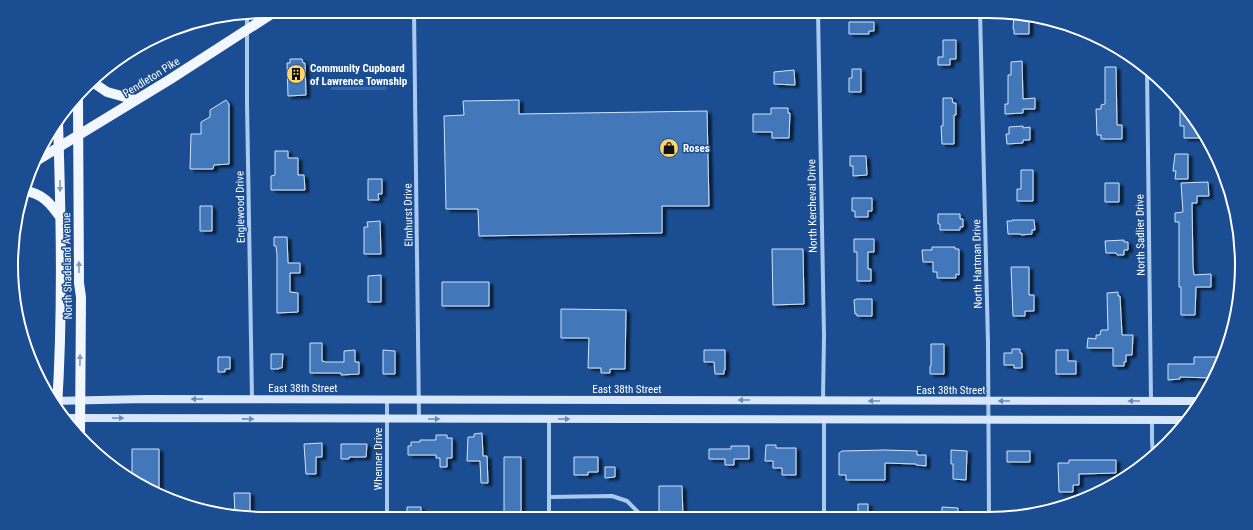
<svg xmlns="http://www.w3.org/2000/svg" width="1253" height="530" viewBox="0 0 1253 530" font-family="'Roboto Condensed',sans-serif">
	<defs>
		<filter id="shadow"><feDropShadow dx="4" dy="2.5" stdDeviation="1" flood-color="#0009"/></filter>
	</defs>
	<rect width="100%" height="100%" fill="#1a4d91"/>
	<path fill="#2d67b0" d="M386,86L387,88L386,90H331V87Z"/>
	<path fill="#4377b9" stroke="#d0e3fa" filter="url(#shadow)" d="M1014,15L1029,18V34H1014V29H1013Z
		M849,22H874V31H869V34H849Z
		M943,40H956V59H950V65H938V57H943Z
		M290,59H302L303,63H305L306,95L288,96L287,63H290Z
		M1022,61L1023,99L1035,98V109H1023V113L1005,114V104H1008V75H1011V62Z
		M1105,67H1116L1117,125H1122V139H1101V135H1097L1096,109H1101V105L1105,104Z
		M852,69H861V92H849V78H852Z
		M794,70L795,85L774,84V72Z
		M943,98H952L953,103H956V115H954V144H942L941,126H943Z
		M226,100L229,104V164L214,165L213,169H190L191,134H201V122L210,117V110Z
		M519,100V114L707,111L709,206H662V233L479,236L478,209H446L444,116L464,115L463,101Z
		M1180,106L1200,133L1201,138H1184V126H1180Z
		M771,108H788V113H790L789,138H772V132H753V114H771Z
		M1023,126V128L1030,127V140H1023V143L1007,144L1006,134H1009V127Z
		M275,151H288V158H298V175H304L305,190H271V176L275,175Z
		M1175,154H1188V179H1175L1176,171H1173Z
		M850,156H866L867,175L853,176V166H850Z
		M1021,170H1033V201H1017V189H1021Z
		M368,179H382V194H378L379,200H368Z
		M1208,182L1209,196H1197V203H1192L1193,267L1194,275L1211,274V287H1196L1195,315H1181V287H1179V222H1175V213L1183,212L1181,183Z
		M1105,183H1119V202H1105Z
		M852,198H872V211H868V217H855V211H852Z
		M200,206H212V231H200Z
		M938,214H960V219H963V227H960V230H940V224H938Z
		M1012,220H1034L1035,230H1032V234L1021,235V234H1008L1007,221H1012Z
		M380,221L381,254H364V227H368L367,222Z
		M274,237H287L288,263H300V273H290V292L298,293V312L277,313V255L276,246H274Z
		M854,239H874V252H868V269H871V281H857V252H854Z
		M1124,240V242H1128V250H1124V255H1117L1116,253H1106L1105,241Z
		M932,247H955V249H959V275L956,274V278H937V272H933V262H923L922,250H932Z
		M772,249H803L804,304L773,305Z
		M1011,267H1029V295H1034V311H1025V316H1013Z
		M381,275V302H368V276Z
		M442,282H489V306H442Z
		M1118,292V296H1120L1122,335H1133L1132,355H1126V362H1124V366H1113V348H1087L1088,338L1096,339V335H1100L1101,330H1108L1107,293Z
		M857,299H872V316H857V314H855L854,300Z
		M561,309L626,310L625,369H610V373H601V368H588L589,338H561Z
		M310,343H322V361L326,362H344V351L355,350V362H359V374L341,375V373H310Z
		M931,344H944V374H930V366H931Z
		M1012,349H1020V353H1022V368H1014V365H1004V353H1012Z
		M383,350L395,351V374H383Z
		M704,350H725V370H724V374H715L714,362H704Z
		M1056,350H1068V361H1076V374H1056Z
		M271,354H283L282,368H279V369H271Z
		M218,357H230V369H225V372H218Z
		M1194,357H1224L1213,378L1180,377V379L1168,380V364H1194Z
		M482,433L483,456H487L488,483H481L480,461H467L468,437H474V434Z
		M436,435H447V438H452V458H447V467H440V458H436V455H408V446H411V442H420V440H436Z
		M322,443V457H316V474H306L304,444Z
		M341,444H367L366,457H349V459H341Z
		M766,445H776V448H796V475H782V468H773V461H765Z
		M731,446H749V459H734V465H725V459H709V449H731Z
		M132,449H159V492L132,476Z
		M885,450L917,451V455H926V466L916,465V464L885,463V480H846V475H839V453L842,451Z
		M951,450L967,451L966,480L953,479V464H951Z
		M1007,451H1030V462H1007Z
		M504,457H521V518H504Z
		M574,457H598V472H588V475H574Z
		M1069,460H1116V473L1079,474V485H1073V492H1059L1058,463H1069Z
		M605,467H615V477L605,478Z
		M659,486H682L683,518H659Z
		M234,493H250V517L235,514Z
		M858,504H868V517H858Z
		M407,507H421V519H407Z
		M942,507L958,508V517H942Z"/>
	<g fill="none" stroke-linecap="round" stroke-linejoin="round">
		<path stroke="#aac9ef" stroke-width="4" d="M414,11L419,418
			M818,11L824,336L823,400
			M980,11L988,343L989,517
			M247,14V103L252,399
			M1147,69L1151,401
			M387,400V519
			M824,420V517
			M1152,420V440L1153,457
			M549,497L612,496L627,501L639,513V518
			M549,518V419"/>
		<path stroke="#d7e6fa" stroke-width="8" d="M52,401L147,399L1201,401
			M67,418L1187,420"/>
		<path stroke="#f2f7ff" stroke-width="10" d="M91,81L107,92L136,100
			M78,98L79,283L81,297L80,434
			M36,161L169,80L276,11
			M25,191C42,193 51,204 60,217
			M57,407C63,312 61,217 58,122"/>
	</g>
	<defs><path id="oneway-solid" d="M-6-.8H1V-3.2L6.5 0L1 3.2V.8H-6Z"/></defs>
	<g fill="#7b9ac2">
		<use href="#oneway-solid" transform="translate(60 186) rotate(89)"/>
		<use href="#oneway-solid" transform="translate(79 267) rotate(-90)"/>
		<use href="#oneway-solid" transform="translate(80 360) rotate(-89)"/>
	</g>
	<g fill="#668abb">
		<use href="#oneway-solid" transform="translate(197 399) rotate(-180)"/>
		<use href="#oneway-solid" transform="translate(744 400) rotate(-180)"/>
		<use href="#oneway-solid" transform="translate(874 401) rotate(-180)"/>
		<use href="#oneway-solid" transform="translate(1004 401) rotate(180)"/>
		<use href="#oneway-solid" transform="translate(1134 401) rotate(-180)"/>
		<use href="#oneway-solid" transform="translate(118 418)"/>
		<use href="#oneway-solid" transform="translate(248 419) rotate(1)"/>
		<use href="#oneway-solid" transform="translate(434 419)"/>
		<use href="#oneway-solid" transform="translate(564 419)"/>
	</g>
	<defs>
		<symbol id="building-disc" viewBox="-11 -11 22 22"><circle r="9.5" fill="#ffd568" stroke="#1a4d91"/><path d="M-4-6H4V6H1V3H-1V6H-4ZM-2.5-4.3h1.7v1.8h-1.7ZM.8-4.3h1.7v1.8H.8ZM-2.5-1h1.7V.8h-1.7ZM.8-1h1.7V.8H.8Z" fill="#111"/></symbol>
		<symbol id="shop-disc" viewBox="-11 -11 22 22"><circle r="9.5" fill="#ffd568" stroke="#1a4d91"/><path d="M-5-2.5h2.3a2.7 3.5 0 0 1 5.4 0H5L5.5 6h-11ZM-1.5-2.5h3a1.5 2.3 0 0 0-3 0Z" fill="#111"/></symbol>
	</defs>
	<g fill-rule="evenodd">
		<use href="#building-disc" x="285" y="63" width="22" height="22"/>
		<use href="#shop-disc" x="658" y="137" width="22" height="22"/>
	</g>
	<g text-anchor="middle" stroke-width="3" stroke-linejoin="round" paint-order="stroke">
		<g font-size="11" font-weight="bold" fill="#fff" stroke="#1a4d91" text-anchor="start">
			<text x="310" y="72">Community Cupboard<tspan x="310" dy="13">of Lawrence Township</tspan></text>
			<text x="683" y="152">Roses</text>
		</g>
		<g font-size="11" fill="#fff" stroke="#1a4d91">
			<text transform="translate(151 77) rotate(-32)" y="4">Pendleton Pike</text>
			<text transform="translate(812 206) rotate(-91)" y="4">North Kercheval Drive</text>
			<text transform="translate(240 207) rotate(-91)" y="4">Englewood Drive</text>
			<text transform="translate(408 215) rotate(-91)" y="4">Elmhurst Drive</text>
			<text transform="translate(1140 235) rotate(-91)" y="4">North Sadlier Drive</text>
			<text transform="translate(977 264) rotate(-91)" y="4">North Hartman Drive</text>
			<text transform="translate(67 266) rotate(-91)" y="4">North Shadeland Avenue</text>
			<text x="303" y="392">East 38th Street</text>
			<text x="627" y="393">East 38th Street</text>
			<text x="951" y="394">East 38th Street</text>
			<text transform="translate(378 459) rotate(-90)" y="4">Whenner Drive</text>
		</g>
	</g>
	<path d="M0 0H1253V530H0ZM265 18H988A247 247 0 0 1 1235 265V265A247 247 0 0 1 988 512H265A247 247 0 0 1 18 265V265A247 247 0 0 1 265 18Z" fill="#1a4d91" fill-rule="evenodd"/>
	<path fill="none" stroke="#fff" stroke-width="2" d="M265 18H988A247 247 0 0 1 1235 265V265A247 247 0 0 1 988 512H265A247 247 0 0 1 18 265V265A247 247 0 0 1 265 18Z"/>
</svg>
